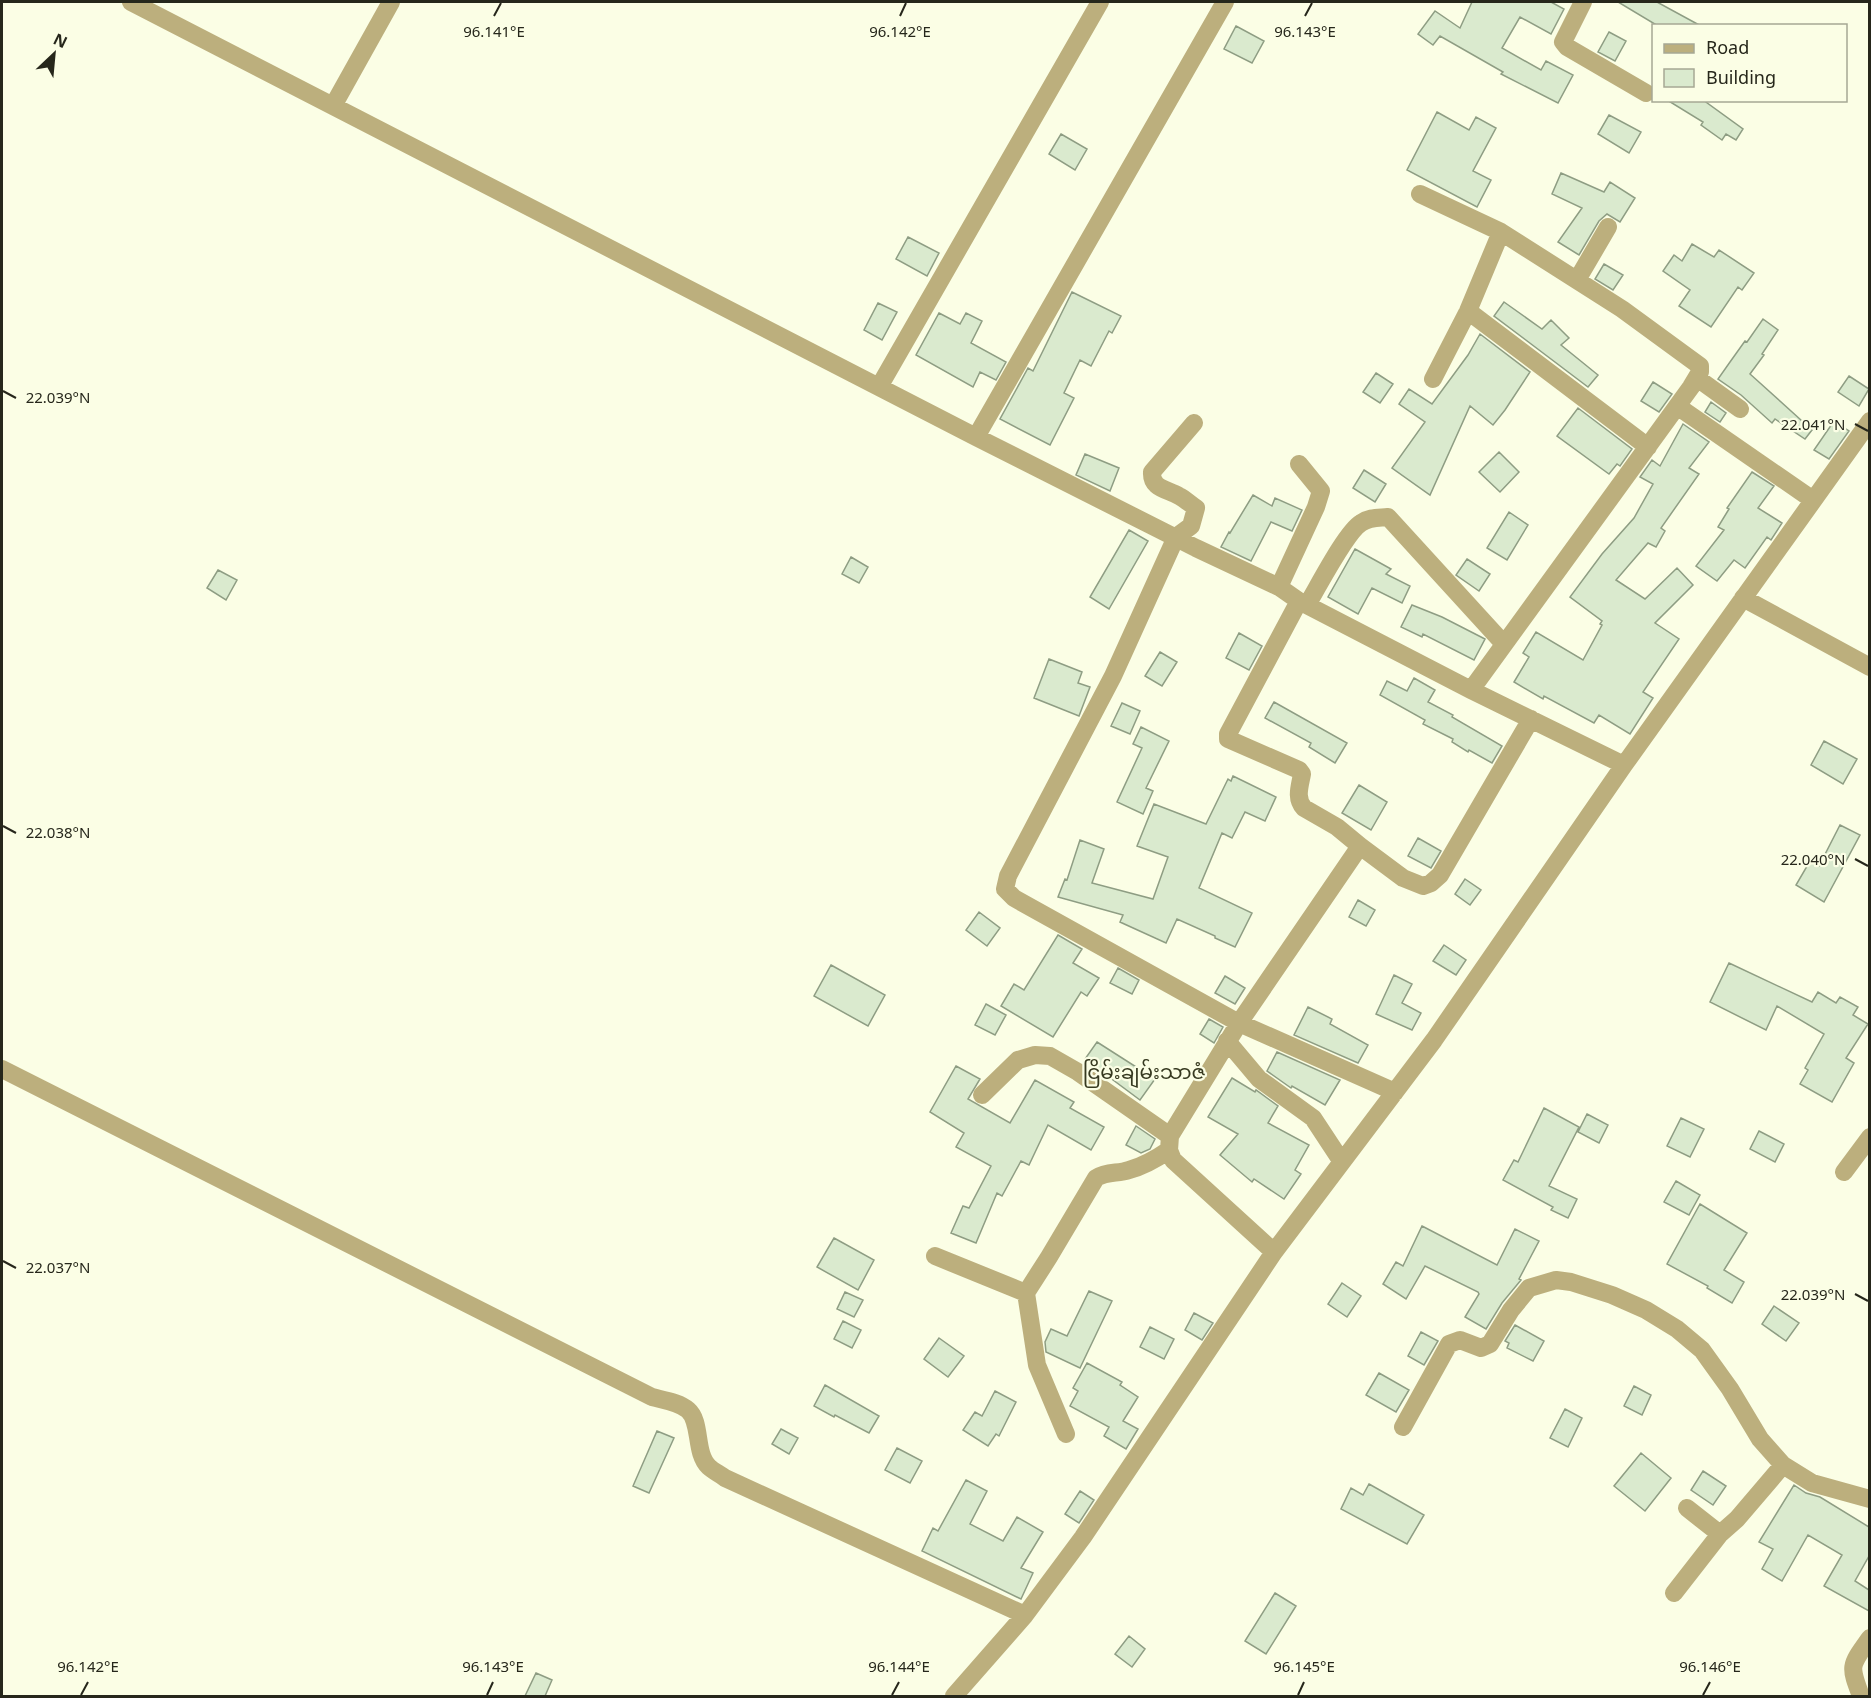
<svg xmlns="http://www.w3.org/2000/svg" width="1871" height="1698" viewBox="0 0 1871 1698" font-family="'Noto Sans','Noto Sans Myanmar',sans-serif">
	<rect width="100%" height="100%" fill="#fbfee5"/>
	<path fill="#daeace" stroke="#8e9d83" stroke-width="1.5" d="M1472,2H1551L1564,9L1551,34L1520,17L1502,48L1541,70L1546,61L1573,75L1558,103L1501,74L1503,72L1440,36L1433,45L1418,34L1435,11L1460,28Z
		M1618,2H1657L1701,26H1658Z
		M1236,26L1264,41L1252,63L1224,49Z
		M1609,32L1626,41L1615,61L1598,52Z
		M1667,100H1703L1743,129L1736,140L1726,134L1722,140L1701,125L1703,122Z
		M1437,112L1469,130L1476,117L1496,128L1473,171L1491,180L1477,207L1407,170Z
		M1609,115L1641,132L1629,153L1598,134Z
		M1061,134L1087,149L1075,170L1049,154Z
		M1561,173L1604,192L1610,182L1635,198L1620,222L1607,214L1599,221L1579,255L1558,242L1582,208L1552,194Z
		M908,237L939,253L927,276L896,259Z
		M1692,244L1714,257L1719,250L1754,273L1742,290L1738,287L1711,327L1679,306L1690,290L1663,271L1674,255L1682,261Z
		M1604,264L1623,275L1613,290L1595,279Z
		M1072,292L1121,316L1112,333L1109,331L1091,366L1080,360L1064,393L1074,398L1050,445L1000,419L1028,368L1033,371Z
		M1504,302L1542,329L1551,320L1569,338L1561,345L1598,375L1588,387L1494,316Z
		M878,303L897,312L882,340L864,330Z
		M939,313L960,324L966,313L982,321L971,343L1006,362L996,380L980,372L973,387L916,355Z
		M1763,319L1778,330L1762,354L1764,355L1750,374L1812,430L1805,439L1775,419L1772,423L1741,395L1718,379L1730,362L1745,341L1747,342Z
		M1480,334L1530,372L1505,410L1493,425L1470,406L1430,495L1392,468L1425,422L1399,404L1409,389L1432,404L1468,355Z
		M1376,373L1393,384L1380,403L1363,392Z
		M1849,376L1869,389L1859,406L1838,392Z
		M1653,382L1672,394L1659,412L1641,401Z
		M1711,402L1726,413L1720,422L1705,412Z
		M1578,408L1632,449L1620,466L1617,464L1609,474L1557,436Z
		M1834,421L1849,431L1829,459L1814,450Z
		M1683,424L1709,442L1689,468L1699,474L1661,528L1665,531L1656,547L1648,543L1616,580L1645,599L1677,568L1693,585L1655,623L1679,639L1643,692L1653,698L1630,734L1599,715L1594,723L1544,696L1543,699L1514,682L1529,657L1523,653L1536,632L1583,660L1602,625L1600,624L1602,621L1570,597L1602,554L1634,518L1653,484L1640,477L1652,460L1660,466Z
		M1499,452L1519,472L1500,492L1479,472Z
		M1085,454L1119,468L1110,491L1076,475Z
		M1364,470L1386,484L1375,502L1353,488Z
		M1752,472L1774,486L1758,508L1782,523L1771,540L1767,537L1745,568L1734,560L1717,581L1696,566L1724,530L1718,527L1729,509L1727,508Z
		M1253,495L1272,506L1275,498L1302,510L1292,531L1271,522L1251,561L1221,547L1229,532L1230,533Z
		M1509,512L1528,525L1507,560L1487,548Z
		M1129,530L1148,541L1109,609L1090,597Z
		M1355,549L1391,569L1386,574L1410,586L1402,603L1372,588L1358,614L1328,597Z
		M851,557L868,567L859,583L842,574Z
		M1467,559L1490,574L1479,591L1456,575Z
		M218,570L237,580L226,600L207,588Z
		M1412,605L1442,617L1483,638L1485,639L1474,660L1423,634L1422,637L1401,627Z
		M1239,633L1262,646L1249,670L1226,658Z
		M1160,652L1177,662L1162,686L1145,676Z
		M1049,659L1082,672L1078,683L1090,687L1079,716L1034,698Z
		M1414,678L1435,690L1428,702L1453,715L1452,717L1502,746L1492,763L1469,750L1468,752L1452,742L1453,739L1423,724L1425,720L1380,695L1387,681L1407,691Z
		M1274,702L1347,743L1335,763L1309,747L1311,743L1265,718Z
		M1122,703L1140,711L1130,734L1111,726Z
		M1141,727L1169,741L1146,788L1153,791L1143,814L1117,802L1142,748L1133,744Z
		M1824,741L1857,759L1843,784L1811,765Z
		M1233,776L1276,797L1265,821L1245,812L1232,838L1222,833L1199,888L1252,913L1235,947L1215,938V936L1177,919L1166,943L1120,922L1123,915L1058,897L1065,879L1067,880L1080,840L1104,849L1092,883L1153,899L1168,857L1137,846L1154,804L1206,824L1228,779L1231,781Z
		M1359,785L1387,802L1371,830L1342,813Z
		M1840,825L1860,835L1824,902L1796,885L1810,861L1819,866Z
		M1418,838L1441,851L1431,868L1408,856Z
		M1465,879L1481,890L1470,905L1455,894Z
		M1358,900L1375,910L1366,926L1349,917Z
		M979,912L1000,928L987,946L966,930Z
		M1058,935L1082,949L1073,963L1099,978L1087,996L1081,992L1053,1037L1001,1006L1014,984L1024,990Z
		M1444,945L1466,960L1456,975L1433,961Z
		M1729,963L1812,1002L1818,992L1836,1003L1840,997L1858,1007L1853,1015L1868,1024L1846,1058L1854,1063L1832,1102L1800,1084L1808,1070L1805,1068L1824,1034L1777,1006L1766,1030L1710,1002Z
		M831,965L885,995L868,1026L814,996Z
		M1118,968L1139,980L1132,994L1110,983Z
		M1394,975L1412,984L1402,1003L1421,1013L1412,1030L1376,1014Z
		M1225,976L1245,988L1235,1004L1215,993Z
		M986,1004L1006,1015L995,1035L975,1025Z
		M1308,1007L1332,1019L1330,1024L1368,1045L1358,1063L1294,1035Z
		M1209,1019L1223,1027L1214,1043L1200,1034Z
		M1097,1042L1155,1079L1140,1100L1085,1059Z
		M1277,1052L1340,1080L1325,1105L1292,1086L1291,1088L1267,1071Z
		M956,1066L980,1079L968,1099L1010,1123L1035,1080L1074,1102L1070,1108L1104,1127L1091,1150L1048,1125L1029,1165L1021,1161L1002,1196L997,1193L976,1243L951,1233L963,1206L969,1208L991,1166L956,1147L964,1133L930,1112Z
		M1232,1078L1255,1092L1256,1090L1278,1106L1268,1123L1309,1145L1295,1170L1301,1174L1284,1199L1254,1179L1252,1182L1220,1155L1238,1134L1208,1117Z
		M1544,1108L1579,1127L1549,1186L1577,1199L1568,1218L1551,1210L1553,1207L1503,1180L1514,1160L1518,1162Z
		M1587,1114L1608,1125L1599,1143L1578,1132Z
		M1681,1118L1704,1129L1690,1157L1667,1146Z
		M1136,1126L1155,1139L1150,1149L1141,1153L1126,1145Z
		M1759,1131L1784,1144L1775,1162L1750,1149Z
		M1676,1181L1700,1195L1689,1215L1664,1202Z
		M1700,1204L1747,1233L1724,1270L1744,1282L1732,1303L1707,1288L1708,1286L1667,1264Z
		M1422,1226L1497,1265L1515,1229L1539,1241L1519,1279L1521,1280L1502,1303L1486,1329L1465,1317L1479,1294L1478,1292L1425,1266L1406,1299L1383,1284L1396,1262L1403,1266Z
		M834,1238L874,1260L858,1290L817,1267Z
		M1342,1283L1361,1296L1347,1317L1328,1304Z
		M1089,1291L1112,1301L1080,1368L1046,1352L1045,1342L1051,1329L1067,1336Z
		M845,1292L863,1300L854,1317L837,1309Z
		M1774,1306L1799,1323L1786,1341L1762,1324Z
		M1194,1313L1213,1323L1202,1340L1185,1330Z
		M843,1321L861,1330L852,1348L834,1339Z
		M1515,1325L1544,1341L1533,1361L1507,1348L1509,1343L1505,1341Z
		M1150,1327L1174,1339L1164,1359L1140,1347Z
		M1421,1332L1438,1341L1424,1365L1408,1356Z
		M939,1338L964,1356L948,1377L924,1359Z
		M1087,1363L1122,1382L1120,1385L1138,1397L1123,1421L1138,1429L1126,1449L1104,1436L1109,1427L1070,1406L1078,1391L1073,1388Z
		M1379,1373L1409,1390L1396,1412L1366,1395Z
		M825,1385L879,1416L869,1433L835,1415L834,1417L814,1406Z
		M1634,1386L1651,1395L1642,1415L1624,1406Z
		M995,1391L1016,1402L999,1436L996,1434L988,1446L963,1430L975,1412L982,1416Z
		M1565,1409L1582,1418L1568,1447L1550,1438Z
		M781,1429L798,1438L789,1454L772,1444Z
		M657,1431L674,1438L649,1493L633,1486Z
		M897,1448L922,1461L910,1483L885,1470Z
		M1641,1453L1671,1478L1645,1511L1614,1486Z
		M1703,1471L1726,1486L1713,1505L1691,1490Z
		M966,1480L987,1491L970,1524L1003,1541L1017,1517L1043,1532L1021,1568L1033,1573L1021,1599L922,1551L933,1528L938,1531Z
		M1369,1484L1424,1515L1407,1544L1341,1509L1351,1488L1363,1495Z
		M1794,1485L1806,1493L1820,1497L1869,1527V1556L1855,1581L1869,1590V1611L1824,1586L1842,1555L1808,1535L1782,1581L1762,1569L1773,1549L1759,1542Z
		M1080,1491L1094,1500L1079,1523L1065,1514Z
		M1275,1593L1296,1606L1266,1654L1245,1641Z
		M1129,1636L1145,1649L1132,1667L1115,1654Z
		M536,1673L552,1680L545,1696H525Z"/>
	<g fill="none" stroke-linecap="round" stroke-linejoin="round">
		<path stroke="#bcaf7d" stroke-width="18" d="M131,2L976,437L1196,548L1279,587L1299,601L1471,690L1624,765
			M1583,2L1563,42L1567,47L1646,93
			M333,106L391,2
			M1420,194L1501,232L1622,309L1700,366V372L1691,387L1471,690
			M1577,280L1608,227
			M1468,311L1648,447
			M1697,378L1740,409
			M1433,379L1468,311L1501,232
			M879,387L1100,2
			M1677,406L1813,500
			M1194,423L1152,472C1151,489 1167,489 1179,496C1185,499 1190,504 1196,508L1191,526L1176,537L1113,676L1008,876L1005,889L1014,898L1239,1023L1395,1092
			M976,437L1225,2
			M1279,587L1316,507L1321,491L1299,464
			M1743,598L1870,667
			M1299,601L1228,734V739L1299,770L1302,774C1300,786 1295,798 1304,808L1337,827L1360,846
			M1307,605C1318,587 1346,532 1361,523C1369,517 1379,518 1388,517L1504,644
			M1227,1041L1259,1079L1313,1118L1342,1162
			M2,1069L652,1397C663,1400 679,1402 688,1410C702,1422 694,1453 709,1467C713,1471 720,1474 725,1478L1025,1615
			M982,1095L1018,1060L1035,1055L1050,1056L1078,1072L1170,1136
			M1844,1172L1870,1137
			M1274,1252L1173,1160L1169,1150L1170,1136L1239,1023L1360,846L1403,878L1423,886L1431,883L1440,875L1531,719
			M935,1256L1026,1293
			M1403,1427L1449,1344L1460,1340L1481,1348L1490,1344L1511,1310L1529,1288L1556,1280L1571,1282L1612,1295L1646,1310L1677,1329L1702,1350L1730,1389L1760,1439L1783,1465L1812,1483L1870,1499
			M1066,1434L1037,1365L1026,1293L1049,1257L1096,1178C1107,1171 1118,1174 1129,1170C1144,1166 1156,1159 1169,1150
			M1687,1508L1720,1534L1737,1519L1783,1465
			M1674,1593L1720,1534
			M954,1696L1025,1615L1083,1537L1274,1252L1434,1040L1624,765L1870,421
			M1861,1696C1849,1665 1850,1666 1870,1638"/>
	</g>
	<path fill="none" stroke="#26271b" stroke-width="2" d="M494,16L501,3M900,16L906,3M1305,16L1312,3M3,391L16,398M1855,424L1868,431M3,826L16,833M1855,859L1868,866M3,1261L16,1268M1855,1294L1868,1301M81,1695L88,1682M487,1695L493,1682M892,1695L899,1682M1298,1695L1304,1682M1703,1695L1710,1682"/>
	<g text-anchor="middle" stroke-width="4.5" stroke-linejoin="round" paint-order="stroke">
		<g font-size="20" fill="#363920" stroke="#fbfee5">
			<text x="1144" y="1079">ငြိမ်းချမ်းသာဇံ</text>
		</g>
	</g>
	<g font-size="15" text-anchor="middle" fill="#26271b" stroke="#fbfee5" stroke-width="4.5" stroke-linejoin="round" paint-order="stroke">
		<text x="494" y="37">96.141°E</text>
		<text x="900" y="37">96.142°E</text>
		<text x="1305" y="37">96.143°E</text>
		<text x="58" y="403">22.039°N</text>
		<text x="1813" y="430">22.041°N</text>
		<text x="58" y="838">22.038°N</text>
		<text x="1813" y="865">22.040°N</text>
		<text x="58" y="1273">22.037°N</text>
		<text x="1813" y="1300">22.039°N</text>
		<text x="88" y="1672">96.142°E</text>
		<text x="493" y="1672">96.143°E</text>
		<text x="899" y="1672">96.144°E</text>
		<text x="1304" y="1672">96.145°E</text>
		<text x="1710" y="1672">96.146°E</text>
	</g>
	<rect width="1871" height="1698" fill="none" stroke="#26271b" stroke-width="6"/>
	<rect x="1652" y="24" width="195" height="78" fill="#fbfee5" stroke="#a6a894" stroke-width="1.5"/>
	<rect x="1664" y="44" width="30" height="9" fill="#bcaf7d" stroke="#a6a894" stroke-width="1.5"/>
	<text x="1706" y="54" font-size="18" fill="#26271b">Road</text>
	<rect x="1664" y="69" width="30" height="18" fill="#daeace" stroke="#a6a894" stroke-width="1.5"/>
	<text x="1706" y="84" font-size="18" fill="#26271b">Building</text>
	<g transform="translate(54 54) rotate(26)" stroke="#fbfee5" stroke-width="4.5" paint-order="stroke">
	<path d="M0-4.5L10 22L0 15L-10 22Z" fill="#26271b"/>
	<text y="-9" font-size="16" font-weight="bold" text-anchor="middle" fill="#26271b">N</text>
	</g>
</svg>
